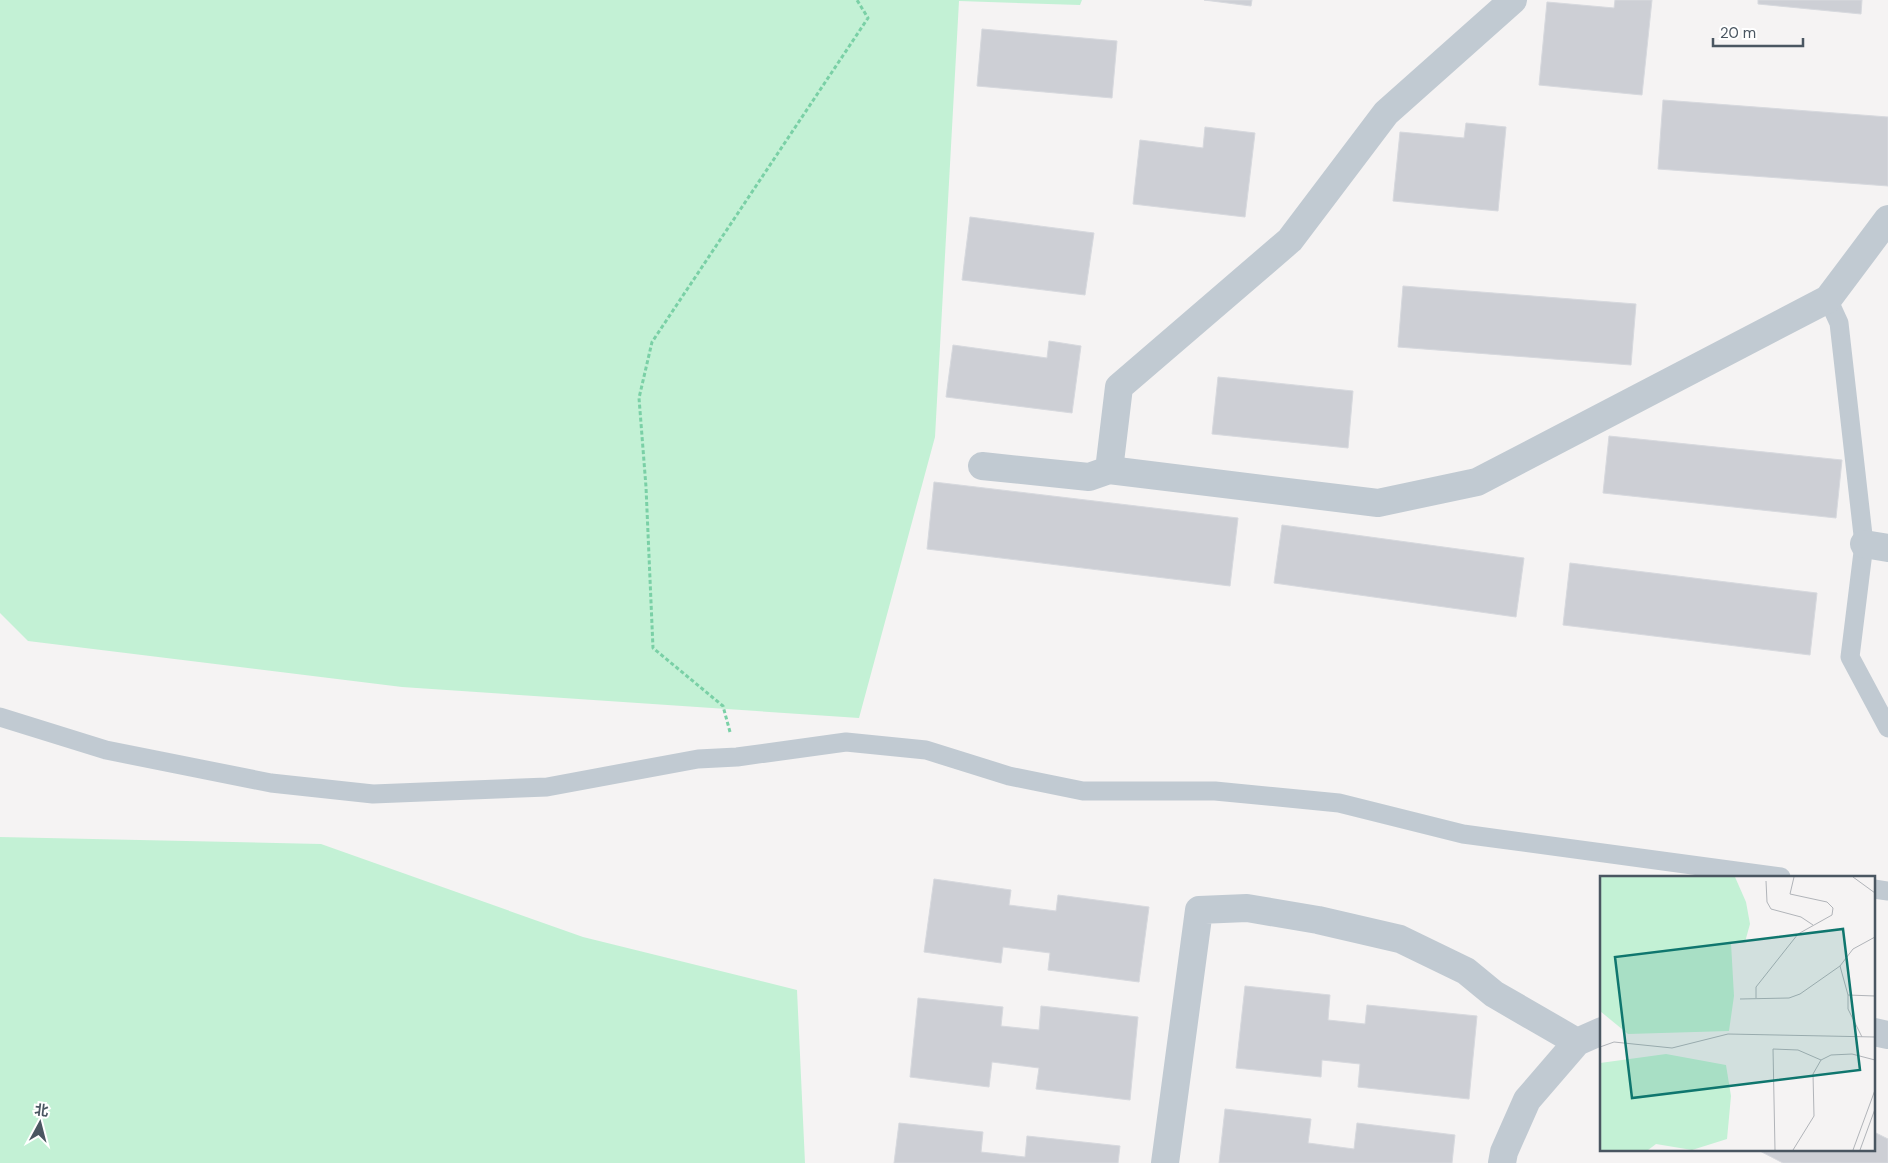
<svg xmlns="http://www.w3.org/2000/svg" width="1888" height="1163" viewBox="0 0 1888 1163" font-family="'DM Sans','Noto Sans SC',sans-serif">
	<rect width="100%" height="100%" fill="#f5f3f3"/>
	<path fill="#c3f1d5" d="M0,0H1082L1080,5L959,1L935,437L859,718L402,687L28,641L0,613Z
		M0,837L321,844L583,937L797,990L805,1163H0Z"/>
	<path fill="#cdcfd5" stroke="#d7d9de" d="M1204,0H1252L1251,6Z
		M1615,0H1652L1642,95L1539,85L1547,2L1614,8Z
		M1758,0H1862L1861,14L1758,4Z
		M982,29L1117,41L1112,98L977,86Z
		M1663,100L1888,117V186L1658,169Z
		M1466,123L1506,127L1498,211L1393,201L1400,132L1464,138Z
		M1205,127L1255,133L1245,217L1133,204L1140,140L1203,148Z
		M970,217L1094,233L1085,295L962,280Z
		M1403,286L1636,304L1631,365L1398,347Z
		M1049,341L1081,346L1072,413L946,397L953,345L1047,358Z
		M1218,377L1353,391L1348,448L1212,434Z
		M1609,436L1842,460L1836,518L1603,493Z
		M934,482L1238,518L1230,586L927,549Z
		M1282,525L1524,558L1516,617L1274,583Z
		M1570,563L1817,593L1810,655L1563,625Z
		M934,879L1011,890L1009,905L1056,911L1058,895L1149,907L1139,982L1048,970L1050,953L1003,947L1001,963L924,952Z
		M1245,986L1330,995L1328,1020L1365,1024L1367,1005L1477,1016L1469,1099L1358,1087L1360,1064L1322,1060L1321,1077L1236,1068Z
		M918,998L1003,1007L1001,1026L1039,1030L1041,1006L1138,1017L1130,1100L1036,1089L1039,1068L992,1062L989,1087L910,1077Z
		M1225,1109L1311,1119L1308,1143L1354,1149L1357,1123L1455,1135L1452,1163H1219Z
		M899,1123L983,1132L981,1152L1025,1157L1027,1136L1120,1146L1118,1163H894Z
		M1874,1132L1888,1139V1163H1783L1756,1149H1874Z"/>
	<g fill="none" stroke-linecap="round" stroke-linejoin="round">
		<path stroke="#7ad0a6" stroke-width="3" stroke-dasharray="4 2.5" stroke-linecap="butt" d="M730,732L723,706L653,648L646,487L639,398L652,342L868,18L857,0"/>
		<path stroke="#c1cad2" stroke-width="19" d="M1828,299L1839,323L1864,544L1850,657L1888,728
			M0,717L106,750L271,783L373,794L547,787L698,759L737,757L846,742L926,750L1009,776L1083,791H1215L1339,803L1463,834L1781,877
			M1874,889L1888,891"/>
		<path stroke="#c1cad2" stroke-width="28" d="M982,466L1089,477L1109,470L1378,503L1477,482L1828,299L1888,219
			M1109,470L1119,387L1290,240L1386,113L1513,0
			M1864,544L1888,548
			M1874,1032L1888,1035
			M1165,1163L1199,910L1247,908L1318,920L1400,939L1466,971L1494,994L1577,1042
			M1502,1163L1504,1152L1527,1100L1577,1042L1602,1031"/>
	</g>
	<g transform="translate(1600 876)">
		<rect width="275" height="275" fill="#f5f3f3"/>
		<path d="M0,1H135L146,26L150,48L145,66L131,67L134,120L129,155L28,158L0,135ZM66,178L126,189L131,220L127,263L92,274L56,268L48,274H0V187Z" fill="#c3f1d5"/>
		<path fill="none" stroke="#b1b4b9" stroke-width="1" d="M253,1L275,17M166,5L167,26L171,33L201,41L213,49M240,90L248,119V133L262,161M248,119L275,120M156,122V111L198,58L232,39L233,32L227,26L190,18L194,1M140,123L189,122L200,118L240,90L253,73L275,61M0,171L14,166L72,172L128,158L275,161M175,274L173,173L198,174L221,184M193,274L214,240L213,198L221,184L231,179L252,178L275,184M253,274L275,214M260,274L275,233"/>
		<path fill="#0f766e" fill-opacity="0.15" stroke="#0f766e" stroke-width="2.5" d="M243,53L260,194L32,222L15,81Z"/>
		<rect width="275" height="275" fill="none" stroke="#4a5661" stroke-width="2.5"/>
	</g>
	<g transform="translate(40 1123) rotate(7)" stroke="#ffffff" stroke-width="4" paint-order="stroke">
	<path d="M0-4L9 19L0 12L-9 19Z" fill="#4a5661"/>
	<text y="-8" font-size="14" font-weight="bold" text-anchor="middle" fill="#4a5661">北</text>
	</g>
	<path d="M1713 38v8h90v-8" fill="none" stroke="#4a5661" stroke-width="2.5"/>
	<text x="1720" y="38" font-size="15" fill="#4a5661" stroke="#ffffff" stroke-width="4" paint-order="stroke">20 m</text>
</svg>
